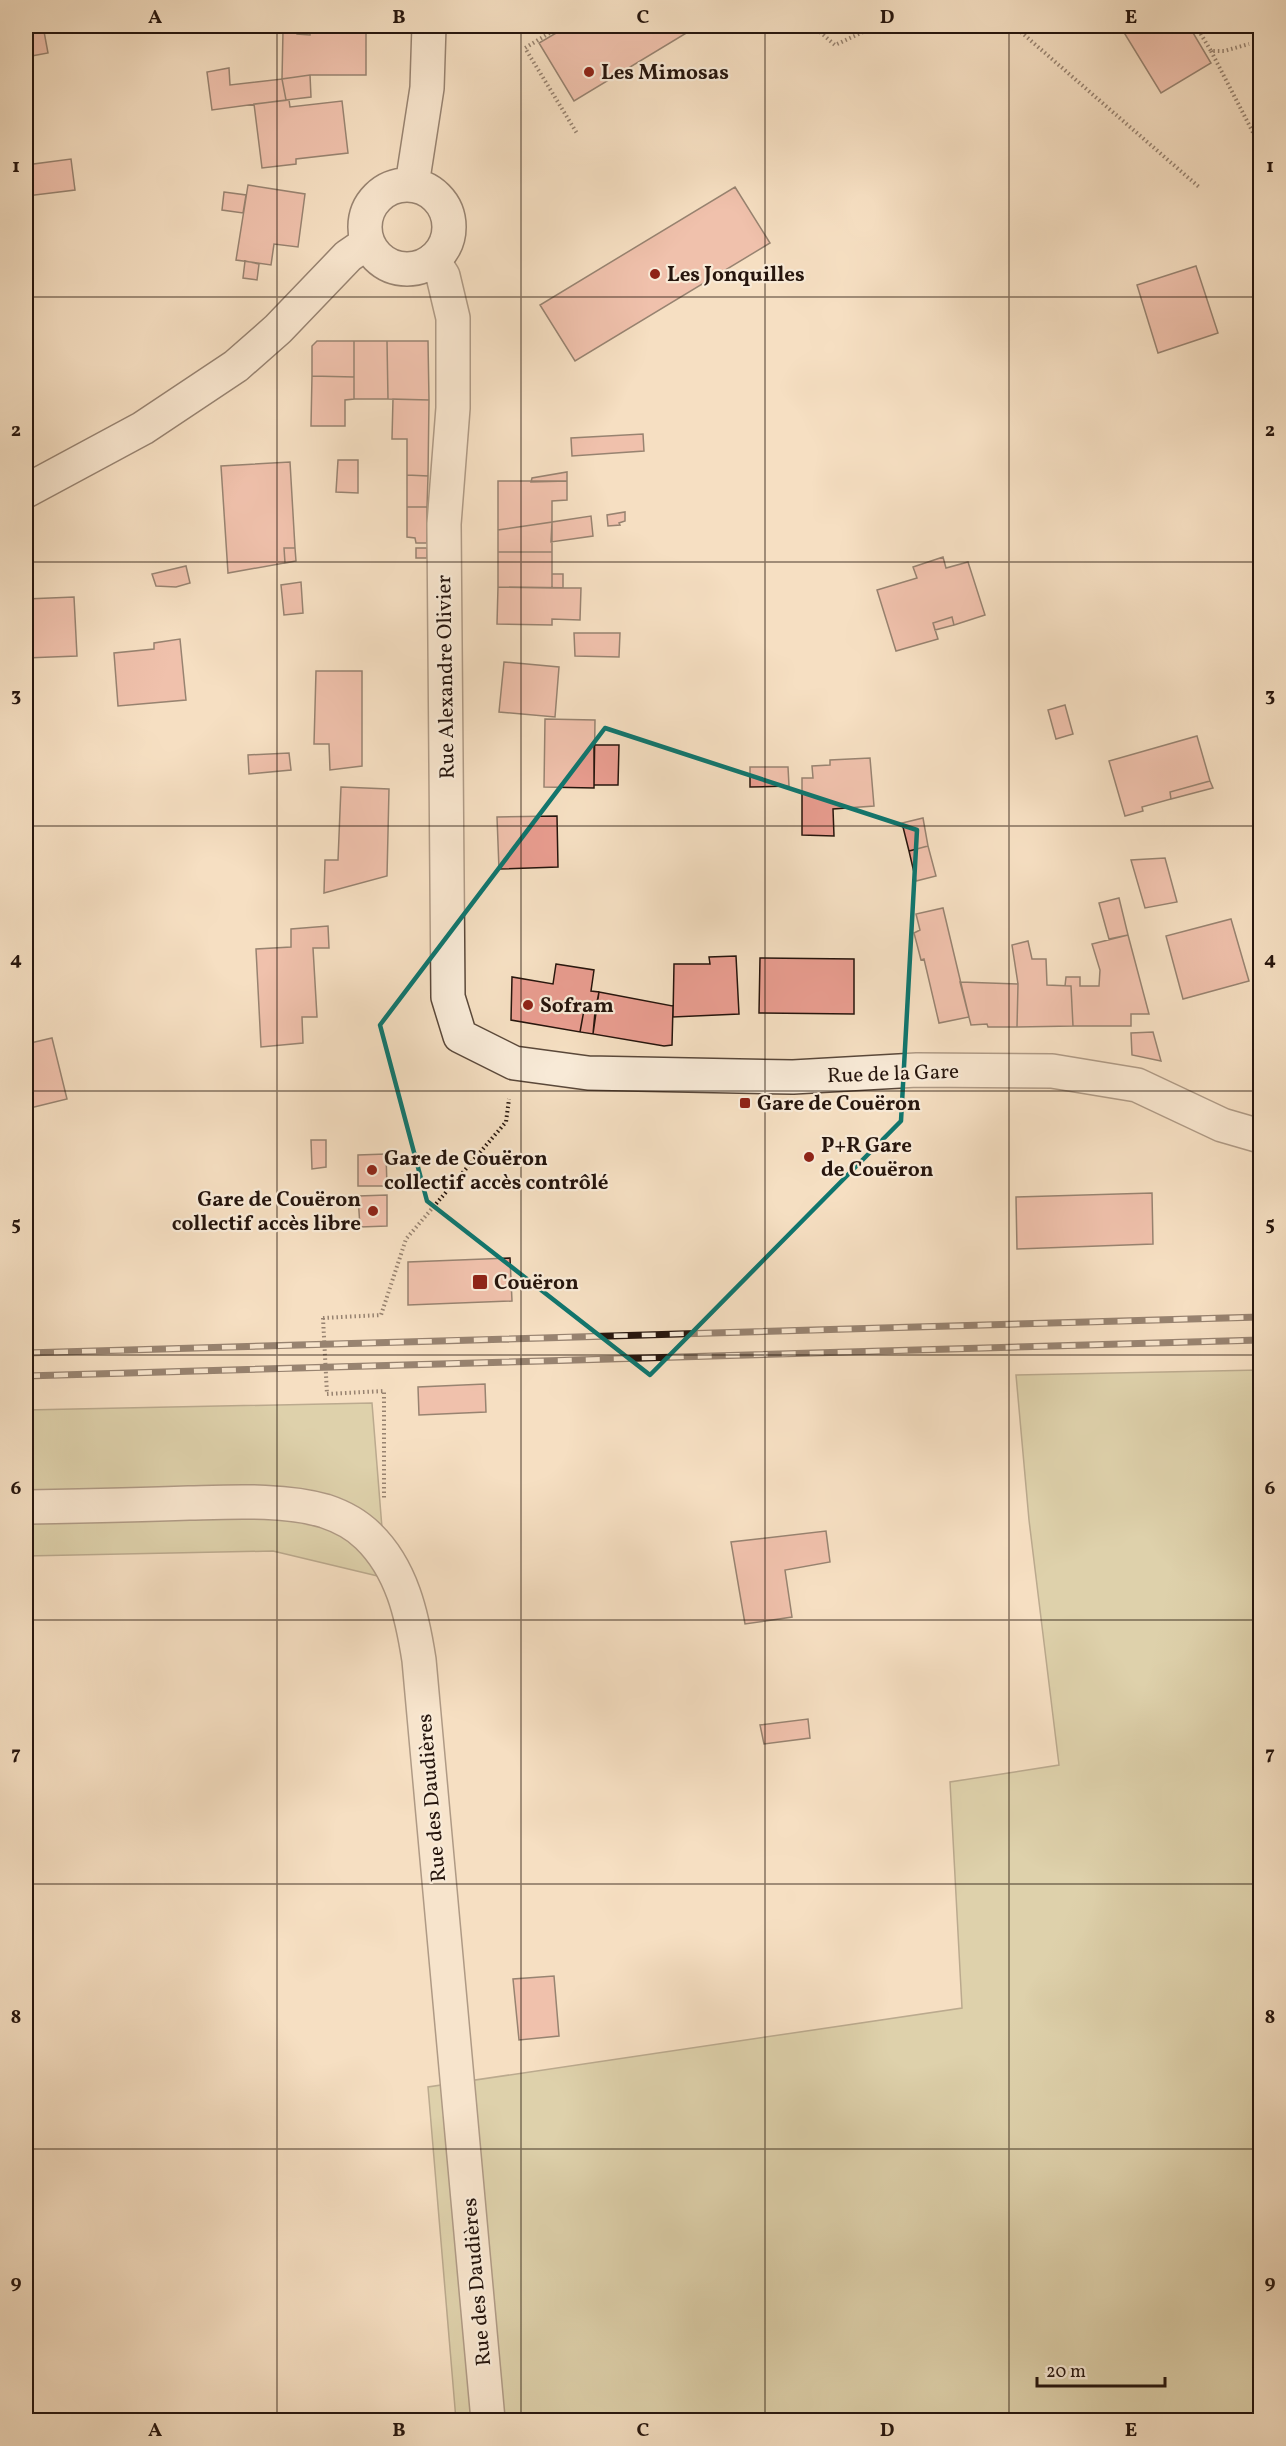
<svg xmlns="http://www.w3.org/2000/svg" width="1286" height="2446" viewBox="0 0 1286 2446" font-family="Vollkorn,serif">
	<rect width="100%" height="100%" fill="#f5dfc2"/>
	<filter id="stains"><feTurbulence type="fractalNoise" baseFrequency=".00333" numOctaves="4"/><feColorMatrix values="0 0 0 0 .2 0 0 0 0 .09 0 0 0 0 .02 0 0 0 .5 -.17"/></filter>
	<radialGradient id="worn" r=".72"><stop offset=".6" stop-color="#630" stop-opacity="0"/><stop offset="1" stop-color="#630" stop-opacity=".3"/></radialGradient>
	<path fill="#c1c08f" stroke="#746a4e" stroke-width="1.5" d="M1260,1370V2420H456L428,2087L962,2008L950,1782L1059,1765L1029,1520L1016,1375Z
		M372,1403L386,1578L273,1551L26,1556V1410Z"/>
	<path fill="#e99d90" stroke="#26150d" stroke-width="1.5" d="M26,26H43L48,53L26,57Z
		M311,26H366V75H310L282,79L283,31H297V34L310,35Z
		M568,26H698L574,101L539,43Z
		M1120,26H1189L1211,63L1161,93Z
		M229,68L230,85L282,79L286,100L212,110L207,72Z
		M310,75L311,97L286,100L282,79Z
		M289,100L290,107L342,101L348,153L296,159V164L262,168L254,104Z
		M71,159L75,190L27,196L26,165Z
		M248,185L305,194L298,247L274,244L271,265L236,260Z
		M735,187L770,243L575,361L540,305Z
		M224,192L246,195L243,213L222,210Z
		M245,261L259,264L257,280L243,278Z
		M1196,266L1218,333L1158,353L1137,285Z
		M317,341H354V377L312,376V346Z
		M354,341H387L388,399H354Z
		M387,341H428L429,400L388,399Z
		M312,376L354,377V399L345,400V426H311Z
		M393,399L429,400L428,476L407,475V439H392Z
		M643,434L644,451L572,456L571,438Z
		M338,460H358V493L336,492Z
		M290,462L295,548H284L285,563L228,573L221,466Z
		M567,472V481L531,482L532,478Z
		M407,475L428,476L427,507H407Z
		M498,481H567V500L552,501V522L498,530Z
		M407,507H427V543H416L415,538L407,537Z
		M625,512V521L619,523L620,525L608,526L607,515Z
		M591,516L593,536L551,542L552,522Z
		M552,522V552H498V530Z
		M284,548H295L296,561L285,563Z
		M416,548H427V558H416Z
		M498,552H552V588L498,587Z
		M943,557L946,568L968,562L985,615L954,625L952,617L933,623L938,639L896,651L877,590L917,578L913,567Z
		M186,566L190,583L176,587L156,586L152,574Z
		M552,574H563V588H552Z
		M301,582L303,613L284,615L281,585Z
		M498,587L581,588L580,620L552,619V625L497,624Z
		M74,597L77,656L26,658V599Z
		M952,617L954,625L935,630L933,623Z
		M574,633H620L619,657L575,656Z
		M180,639L186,700L118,706L114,653L154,649V643Z
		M504,662L559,667L555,717L499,712Z
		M316,671H362V766L330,770L329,744H314Z
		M1065,705L1073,734L1056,739L1048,710Z
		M545,719L595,720L594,788L544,787Z
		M1197,736L1210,781L1170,792L1171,799L1142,807L1143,811L1125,816L1109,761Z
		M594,745H619L618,785H594Z
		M289,753L291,770L249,774L248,755Z
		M870,758L874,806L833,809L834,836L802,835V778H813L812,766L830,765V760Z
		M750,767H788L789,786L750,787Z
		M1210,781L1213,788L1171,799L1170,792Z
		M341,787L389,789L387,876L324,893L325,860H338Z
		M557,816L558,867L499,869L497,817Z
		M923,818L928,846L909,851L902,823Z
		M928,846L936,876L916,881L909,851Z
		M1165,858L1177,902L1145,908L1131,860Z
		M1119,898L1128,935L1109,939L1099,903Z
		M943,908L969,1017L939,1023L924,959L921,960L914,933L920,930L916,914Z
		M1231,919L1249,981L1183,999L1166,936Z
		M328,926L329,948H313L317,1017H302L303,1043L261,1047L256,949L291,947V929Z
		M1128,935L1149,1014H1131V1026H1073L1071,986H1065L1066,977H1080V986H1099L1100,970L1092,944Z
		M1028,941L1032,959H1046L1047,985L1071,986L1073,1026L1017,1027L1018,984L1012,945Z
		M736,956L739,1014L673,1017L674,964H710L709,957Z
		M760,958L854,959V1014L759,1013Z
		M556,964L594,970L591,991L599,992L595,1012L584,1010L580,1032L511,1020L512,977L553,984Z
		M960,982L1018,984L1017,1027H988L987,1024L971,1025Z
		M599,992L673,1006L672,1045L664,1046L593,1034Z
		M584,1010L595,1012L593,1034L580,1032Z
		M1153,1032L1161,1061L1132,1055L1131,1033Z
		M52,1038L67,1099L26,1109V1044Z
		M311,1140H326V1167L312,1169Z
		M386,1154L387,1186H358V1155Z
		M1152,1193L1153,1244L1017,1249L1016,1197Z
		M387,1195V1226L360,1227L358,1196Z
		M510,1258L512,1301L408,1305V1262Z
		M485,1384L486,1412L419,1415L418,1387Z
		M826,1531L830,1562L785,1570L792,1617L745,1624L731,1542Z
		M808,1719L810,1738L764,1744L760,1725Z
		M554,1976L559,2036L519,2040L513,1979Z"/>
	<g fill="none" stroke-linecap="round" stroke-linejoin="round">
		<defs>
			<path id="street" d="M433,260L443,276L453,318V408L444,524L448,997L460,1036L514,1063L588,1073L793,1077L917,1070L1052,1071L1137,1085L1222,1125L1260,1136
				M26,1507C80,1506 135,1505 189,1503C231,1502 285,1499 325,1511C340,1516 357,1525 368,1536C402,1569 412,1615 419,1660L488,2420"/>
			<path id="secondary" d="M412,185L427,88L429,26
				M365 227a42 42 0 1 1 84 0a42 42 0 1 1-84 0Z
				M26,491L143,428L236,366L278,329L348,256L367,243"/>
		</defs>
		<use href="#street" stroke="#5a483a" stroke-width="36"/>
		<use href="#secondary" stroke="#26150d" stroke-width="36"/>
		<path stroke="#26150d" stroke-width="4" stroke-dasharray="1.5 3" stroke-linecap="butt" d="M561,26L525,48L578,135
			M813,26L835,45L876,26
			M1014,26L1199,187
			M1196,26L1211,51H1224L1249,44
			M1211,51L1260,146
			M323,1318L381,1315L406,1239L506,1122L509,1099
			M327,1394L384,1391V1498"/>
		<use href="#street" stroke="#f8ead7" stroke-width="33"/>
		<use href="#secondary" stroke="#f8ead7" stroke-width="33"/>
		<defs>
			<path id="rail" d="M26,1353L1260,1317
				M26,1376L1260,1340"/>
		</defs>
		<use href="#rail" stroke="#26150d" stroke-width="7"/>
		<use href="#rail" stroke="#f8ead7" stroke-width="4.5" stroke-dasharray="14" stroke-linecap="butt"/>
		<path stroke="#26150d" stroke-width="4" stroke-dasharray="1.5 3" stroke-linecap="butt" d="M323,1318L327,1394"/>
	</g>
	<path d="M0 0H1286V2446H0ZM605,728L917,830L901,1121L650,1375L427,1201L380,1025Z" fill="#f5dfc2" fill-opacity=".55" fill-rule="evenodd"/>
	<path fill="none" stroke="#0f766e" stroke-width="4.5" stroke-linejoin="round" d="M605,728L917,830L901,1121L650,1375L427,1201L380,1025Z"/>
	<path fill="none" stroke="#26150d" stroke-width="1.5" stroke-opacity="0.55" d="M277,26V2420M521,26V2420M765,26V2420M1009,26V2420M26,297H1260M26,562H1260M26,826H1260M26,1091H1260M26,1355H1260M26,1620H1260M26,1884H1260M26,2149H1260"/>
	<g fill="#8f2418" stroke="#f8ead7" stroke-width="2">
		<circle cx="589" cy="72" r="6"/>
		<circle cx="655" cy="274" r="6"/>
		<circle cx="528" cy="1005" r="6"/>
		<rect x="739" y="1097" width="12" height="12" rx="3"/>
		<circle cx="809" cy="1157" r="6"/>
		<circle cx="372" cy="1170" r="6"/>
		<circle cx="373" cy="1211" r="6"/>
		<rect x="472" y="1274" width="16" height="16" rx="3"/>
	</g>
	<g text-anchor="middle" stroke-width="4.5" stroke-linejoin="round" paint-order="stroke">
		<g font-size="21" font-weight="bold" fill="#26150d" stroke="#f8ead7" text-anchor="start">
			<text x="601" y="79">Les Mimosas</text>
			<text x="667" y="281">Les Jonquilles</text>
			<text x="540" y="1012">Sofram</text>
			<text x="757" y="1110">Gare de Couëron</text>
			<text x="821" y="1152">P+R Gare<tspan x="821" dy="24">de Couëron</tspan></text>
			<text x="384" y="1165">Gare de Couëron<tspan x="384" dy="24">collectif accès contrôlé</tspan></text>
			<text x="361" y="1206" text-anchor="end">Gare de Couëron<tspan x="361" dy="24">collectif accès libre</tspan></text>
			<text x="494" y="1289">Couëron</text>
		</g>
		<g font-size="21" fill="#26150d" stroke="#f8ead7">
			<text transform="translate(445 677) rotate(-91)" y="7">Rue Alexandre Olivier</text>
			<text transform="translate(893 1073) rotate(-2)" y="7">Rue de la Gare</text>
			<text transform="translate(431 1798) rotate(-95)" y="7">Rue des Daudières</text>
			<text transform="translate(476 2282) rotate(-95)" y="7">Rue des Daudières</text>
		</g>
	</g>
	<rect width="1286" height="2446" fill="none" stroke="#f5dfc2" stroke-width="66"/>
	<path d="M1037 2377v9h128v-9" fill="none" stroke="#26150d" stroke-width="3"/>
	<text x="1046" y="2377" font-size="18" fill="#26150d" stroke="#f8ead7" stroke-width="4.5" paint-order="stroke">20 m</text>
	<rect x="33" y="33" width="1220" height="2380" fill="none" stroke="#26150d" stroke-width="2"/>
	<g font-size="20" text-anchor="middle" font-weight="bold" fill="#26150d">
		<text x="155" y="23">A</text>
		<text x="399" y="23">B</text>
		<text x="643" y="23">C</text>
		<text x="887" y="23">D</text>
		<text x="1131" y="23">E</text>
		<text x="16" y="172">1</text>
		<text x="1270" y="172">1</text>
		<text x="16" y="436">2</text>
		<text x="1270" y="436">2</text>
		<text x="16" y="701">3</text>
		<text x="1270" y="701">3</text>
		<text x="16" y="965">4</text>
		<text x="1270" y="965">4</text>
		<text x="16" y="1230">5</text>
		<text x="1270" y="1230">5</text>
		<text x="16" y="1494">6</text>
		<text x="1270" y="1494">6</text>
		<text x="16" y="1759">7</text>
		<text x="1270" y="1759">7</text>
		<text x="16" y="2023">8</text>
		<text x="1270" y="2023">8</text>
		<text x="16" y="2288">9</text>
		<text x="1270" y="2288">9</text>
		<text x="155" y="2436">A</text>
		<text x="399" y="2436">B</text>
		<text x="643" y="2436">C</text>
		<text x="887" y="2436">D</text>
		<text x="1131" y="2436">E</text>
	</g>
	<rect width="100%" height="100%" filter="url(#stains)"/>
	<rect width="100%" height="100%" fill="url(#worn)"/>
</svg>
